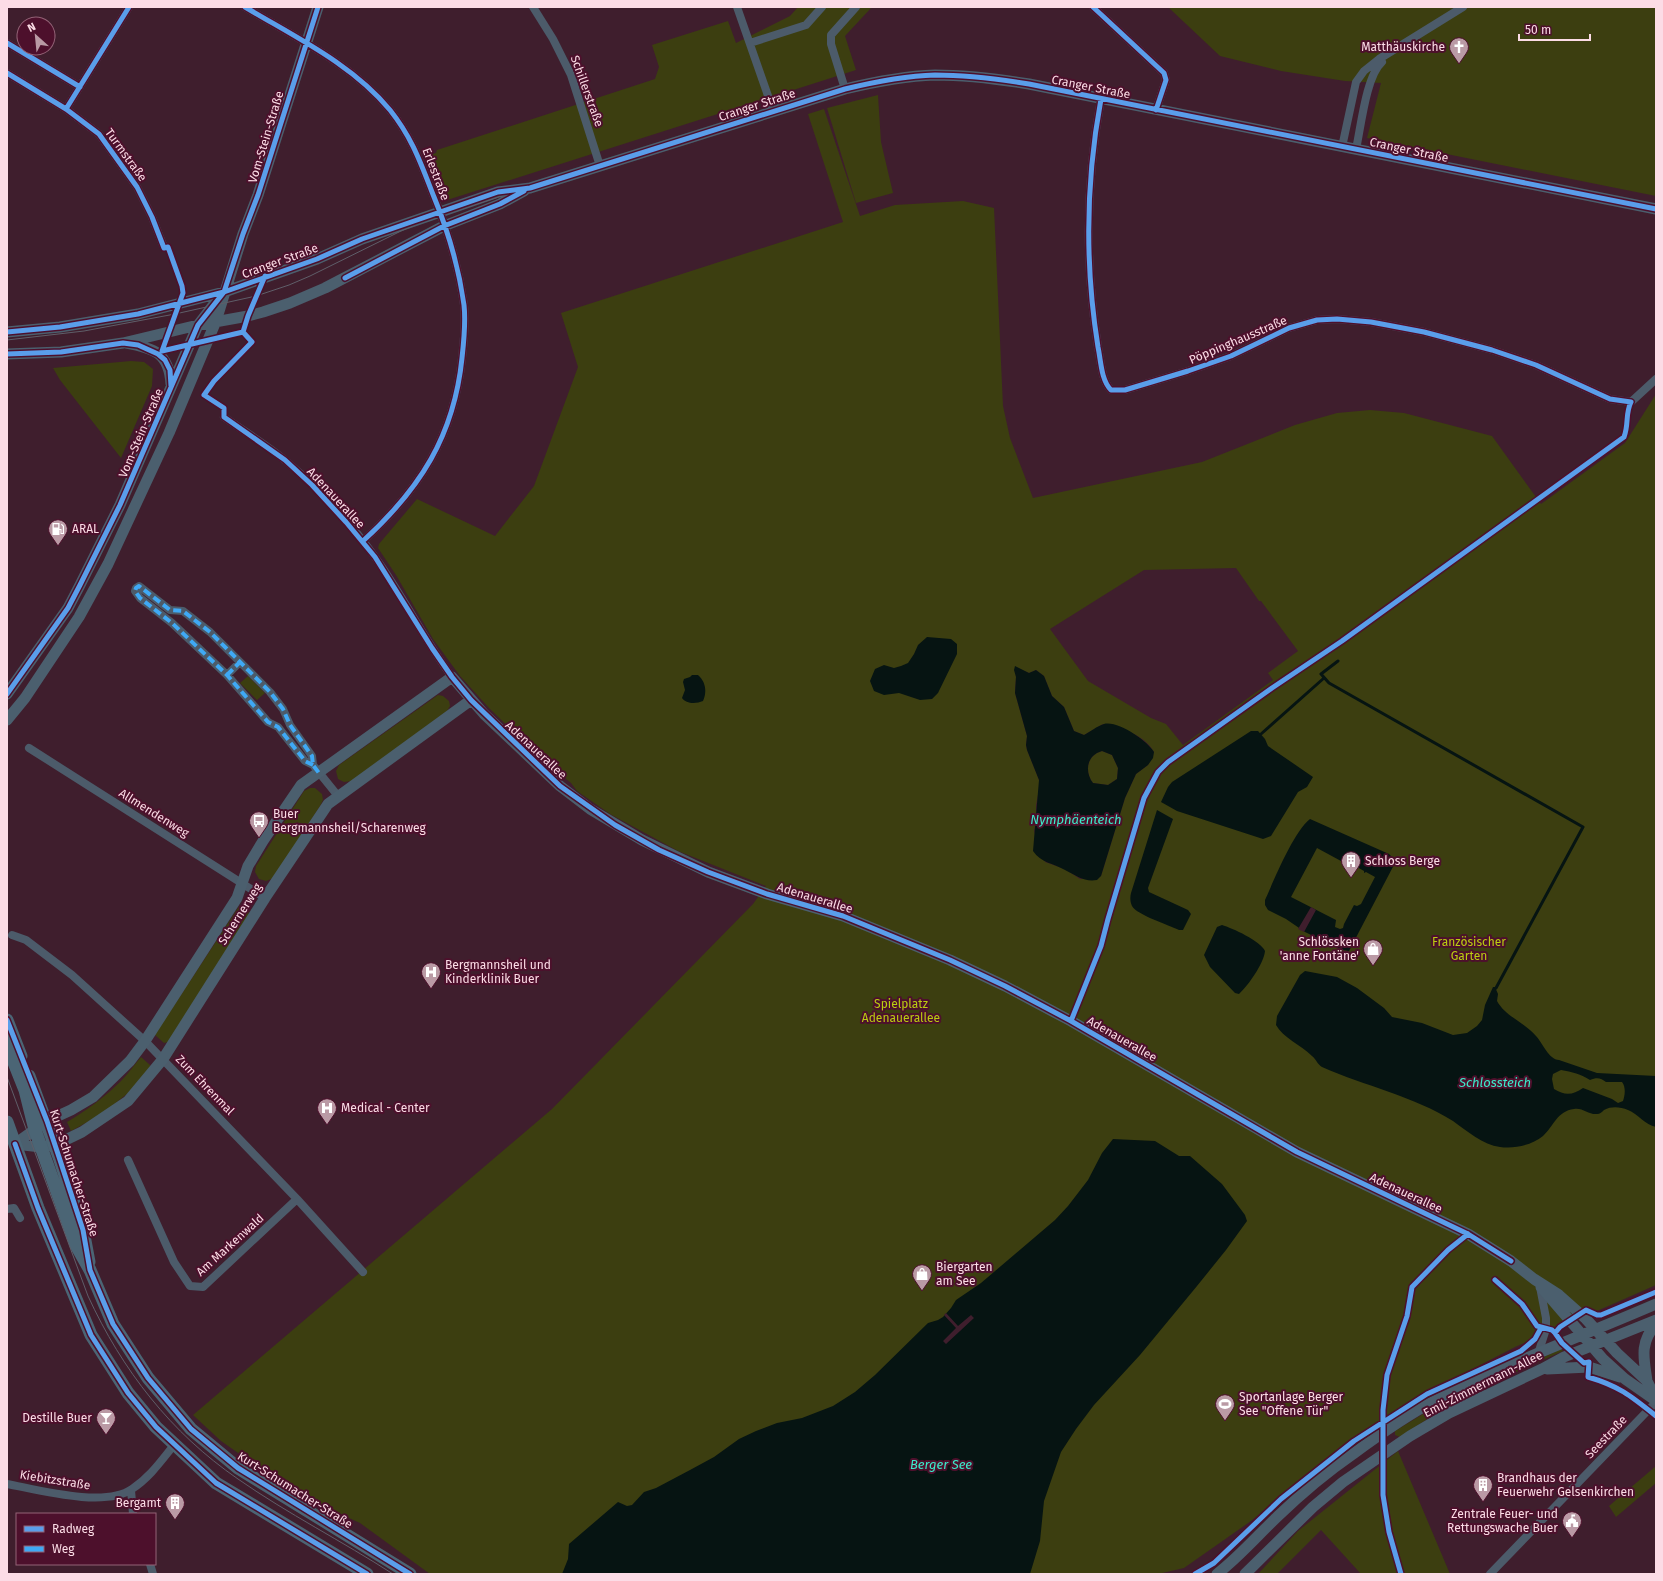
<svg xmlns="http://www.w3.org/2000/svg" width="1663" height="1581" viewBox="0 0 1663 1581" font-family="'Fira Sans',sans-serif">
	<rect width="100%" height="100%" fill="#3f1e2d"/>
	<path fill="#3c3e10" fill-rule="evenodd" d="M798,7H872L845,36L856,70L444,201L427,156L436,153L437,150L655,79L659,67L652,45L728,21L736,43L790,16Z
		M1168,7H1656V196L1367,138L1381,83L1345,81L1281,71L1220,56Z
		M878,95L881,142L893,193L856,203L827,108Z
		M824,109L860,216L895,205L963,201L994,208L1003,406L1010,438L1033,498L1202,462L1295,425L1337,413L1370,410L1404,413L1492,436L1541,504L1625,443L1656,394V1285L1515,1347L1411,1401L1345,1444L1251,1521L1184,1568L1158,1574H430L360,1523L323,1506L284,1484L258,1467L221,1441L193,1415L552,1109L753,904L766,886L678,851L610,814L577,791L571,783L532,750L489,708L460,676L433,639L396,575L378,548L379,544L417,499L495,536L534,486L578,367L561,313L843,222L808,114ZM1236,568L1259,601H1261L1298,651L1268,673L1273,680L1183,745L1166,724L1151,718L1088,681L1050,629L1144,570ZM1015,667L1029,673L1036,670L1044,676L1052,696L1064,707L1074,731L1084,735L1103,724C1122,728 1145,735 1154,752L1148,765L1136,774L1125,798L1101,876L1080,879L1065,869L1045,862L1034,831L1036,822V805L1039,790V780L1027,750L1026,745L1027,736L1015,693L1016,677Z
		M131,361L144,362L153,369L152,386L121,458L60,380L53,368Z
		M248,676L265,693L257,700L240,683Z
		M438,695L443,696L449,701L450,706L447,711L352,781L344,782L338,779L336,771L339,765Z
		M1102,751L1112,755L1118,768L1117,779L1108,785L1093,783C1084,771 1087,755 1102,751Z
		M310,788H315L322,794L323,800L320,806L274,878L266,881L259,879L255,872L256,866L304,791Z
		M240,906H244L248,909L249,915L168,1042L164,1043L155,1035L156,1033L238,908Z
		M141,1057L150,1065V1067L128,1093L102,1114L71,1131L67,1122C87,1110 105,1097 121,1081C129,1073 134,1065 141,1057Z
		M1561,1349L1563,1351L1469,1393L1453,1402L1400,1437L1395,1435V1431L1428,1411L1454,1398Z
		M1398,1451L1450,1574H1361L1321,1530L1277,1574H1258L1298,1531Z
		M1656,1466V1483L1616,1517L1609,1506Z"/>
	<path fill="#061412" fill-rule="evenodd" d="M927,637L951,639L957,644V654L938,693L932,699L920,700L899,693L884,695L874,691L870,681L875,669L884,665L894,668L901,666L908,663L914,654L918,645Z
		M1015,666L1029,673L1036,670L1044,676L1052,696L1064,707L1074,731L1084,735C1090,732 1097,726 1104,724C1117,720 1148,741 1154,752L1153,758L1148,765L1136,774L1125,798L1101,876L1097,880C1084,882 1077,876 1065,870C1053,863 1041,863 1033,851L1039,780L1027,750L1026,745L1027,736L1015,693L1016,677L1014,670ZM1102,751L1112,755L1118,768L1117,779L1108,785L1093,783C1084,771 1087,755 1102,751Z
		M692,675H698C706,682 707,692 703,701C696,704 686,704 682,698L685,690L683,682L684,679L690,677Z
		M1251,731H1258L1265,739L1268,746L1313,777L1307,787L1298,792L1271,836L1263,839L1177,811L1161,802L1168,787L1172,782Z
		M1157,810L1173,819L1148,888L1149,892L1188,910L1191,914L1183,930H1179C1169,925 1137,915 1132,906C1130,902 1130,897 1131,893Z
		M1310,819L1389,854L1396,861L1349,951L1342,950L1305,932L1286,919L1268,910L1265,905V900C1274,880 1294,831 1310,819ZM1317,848L1341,861L1343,860V861L1348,865L1350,863L1364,871V873L1366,872L1375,877L1361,904L1357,906L1354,905L1344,924L1343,928L1340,929L1335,927L1336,920L1291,897Z
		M1222,925C1232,928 1261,941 1265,951C1264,963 1248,986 1239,994L1235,993L1210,967L1204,955L1217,927Z
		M1305,971L1337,977L1357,988L1384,1008L1392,1017L1422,1023L1453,1035L1467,1033L1477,1026L1482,1020L1485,1005L1493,987H1495L1498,994L1497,1001C1506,1017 1524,1022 1536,1036C1542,1042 1549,1060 1559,1060L1597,1073L1656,1076V1127C1645,1125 1638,1114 1628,1110C1620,1107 1612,1106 1604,1110C1602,1112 1600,1114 1597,1114C1589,1115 1582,1107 1574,1109C1557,1111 1554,1126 1543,1136C1532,1145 1515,1149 1500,1147C1483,1145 1467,1131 1453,1121C1413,1096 1365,1086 1322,1067C1318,1065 1316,1059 1312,1056C1301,1045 1283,1038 1276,1025L1277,1016L1300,975ZM1561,1070C1572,1072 1581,1074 1590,1080C1597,1077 1601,1078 1606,1082H1622C1626,1087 1625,1095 1623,1101L1618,1103L1612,1099L1583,1088C1573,1095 1565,1096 1554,1089L1552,1079L1553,1074Z
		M1113,1139L1155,1141L1179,1156H1190L1222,1184L1245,1215L1247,1221L1226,1250L1197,1286L1140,1355L1094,1405L1076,1429L1061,1452L1044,1501L1040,1541L1030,1574H562L568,1559L569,1544L618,1502L627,1506L632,1505L644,1492L656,1488L690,1470L714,1457L739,1439L756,1431L777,1423L802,1418L833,1406L855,1392L875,1375L928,1323L938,1320L943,1317L951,1308L956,1300L981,1283L1055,1220L1068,1206L1088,1180L1102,1153Z"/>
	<path fill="#3f1e2d" d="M1311,907L1316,910L1304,932L1298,929Z
		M946,1313L958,1326L971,1315L974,1318L946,1344L943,1341L956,1328L944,1315Z"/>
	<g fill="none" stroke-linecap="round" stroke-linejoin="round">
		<path stroke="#061412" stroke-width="3" d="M1338,661L1321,674L1329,683L1583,827L1496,988
			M1261,734L1324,678"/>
		<path stroke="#4c5b6a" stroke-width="8" d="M245,7C295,37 352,64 390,110C413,139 421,164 434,197C448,231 459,269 464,305C466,323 464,340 462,358C454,436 420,489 363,541
			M533,7L553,39L571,75L600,166
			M737,7L773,110
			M1093,7L1164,73L1166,80L1156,110
			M7,43L80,87
			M750,43L806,25L822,7
			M7,73L66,109L99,134L137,187L152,217L163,245
			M845,89L831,44V35L856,7
			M1101,99C1086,180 1085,266 1098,347C1101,361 1101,380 1111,390H1125L1188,371L1231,356L1289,328L1317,320L1337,319L1371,322L1424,332L1492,350L1536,365L1610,399L1631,402L1656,379
			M66,109L129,7
			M1342,147L1356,82L1364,71L1379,59L1463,7
			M1356,149C1361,127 1366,76 1382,62
			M224,417C245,432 267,445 286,461C319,489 350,522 375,557C403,596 424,639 452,677
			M227,675L240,662
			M29,748L265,898
			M313,765L305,761L278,727L268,722L227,675L172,623L140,598L135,591L136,588L139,586L170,610L183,611L210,632L270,692L283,709L290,725L312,756L313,765L338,796
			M12,935L26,940L72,975L145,1041L297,1199L363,1272
			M128,1160L174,1262L190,1286L203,1287L297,1199
			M7,1209L14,1208L20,1218
			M1538,1354L1546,1329V1318L1540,1287
			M7,1484C39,1490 105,1508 132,1489C150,1477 161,1461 174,1445
			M131,1490L133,1514
			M150,1564L153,1574
			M1490,1574L1656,1402"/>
		<path stroke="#4b5f6e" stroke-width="11" d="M7,332L60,327L138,314L224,292L317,259L362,239L498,192L530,188L845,89C874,82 904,76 935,75C967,75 998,79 1029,84L1656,209
			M126,343C154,348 169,353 171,384
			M7,354L61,352L123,343L198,325L248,316L263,312L290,303L325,288L444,226L500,204L524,191
			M7,694L68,608L80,585L120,505L198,325L221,295
			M7,720L25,698L79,617L108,564L169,433L216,321L243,234L258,195L318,7
			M15,1144L47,1121L71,1110L93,1097L130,1061L145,1041L237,898L248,866L263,841L301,785L452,677L484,714L560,786L590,809L642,840L708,872L767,894L843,916L950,960L1005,986L1071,1021L1297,1152L1468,1234L1511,1261L1534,1279L1559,1295L1586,1319L1617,1353L1647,1381L1656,1399
			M15,1144L41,1147L55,1145L82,1132L128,1101L163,1059L265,898L328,804L471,700
			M1541,1287L1603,1359L1625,1379L1655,1400
			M1547,1369L1589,1367L1620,1377
			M1647,1381C1644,1359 1639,1343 1656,1324
			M1217,1574C1239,1557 1258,1535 1278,1516C1302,1493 1327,1472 1353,1454C1379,1435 1406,1416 1434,1401C1506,1364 1582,1336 1656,1304
			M1245,1574L1313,1507L1343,1482L1410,1436L1449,1413L1542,1369L1564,1357L1656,1320"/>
		<path stroke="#4b6575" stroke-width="13" d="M7,1020L21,1056
			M7,1045L25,1090L35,1130L76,1245L90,1270L113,1324L148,1378L191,1429L238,1468L410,1574
			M29,1076L59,1157L83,1230L89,1262
			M7,1122L38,1208L91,1335L128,1393L156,1427L216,1483L367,1574"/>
		<path stroke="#5f5e69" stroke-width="1" d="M925,78L980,80L1012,84
			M7,340L84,331L175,314L256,296L289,285L310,276L401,231L424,221L831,90C887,73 943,69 1001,77L1656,208
			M7,1077L88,1296C122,1370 171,1433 238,1479C288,1514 342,1541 393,1574"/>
		<path stroke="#3fa9f5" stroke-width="4" stroke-dasharray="8 4" stroke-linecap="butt" d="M227,675L240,662
			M313,765L305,761L278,727L268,722L227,675L172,623L140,598L135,591L136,588L139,586L170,610L183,611L210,632L270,692L283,709L290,725L312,756L313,765L319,773"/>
		<defs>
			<path id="cycleway" d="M245,7C295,37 352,64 390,110C413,139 421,164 434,197C448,231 459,269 464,305C466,323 464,340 462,358C454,436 420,489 363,541
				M1093,7L1164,73L1166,80L1156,110
				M7,43L80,87
				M7,73L66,109L99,134L137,187L152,217L164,248L168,247L182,286L183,293L162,351L243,332
				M66,109L129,7
				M345,278L444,226L500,204L524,191
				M7,332L60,327L138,314L224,292L317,259L362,239L498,192L530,188L845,89C874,82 904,76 935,75C967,75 998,79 1029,84L1656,209
				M243,332L252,342L214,381L204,395L224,408V417L285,460L312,485L346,522L375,557L432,648L452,677L471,700L560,786L615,825L659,850L708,872L767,894L843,916L950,960L1005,986L1071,1021L1297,1152L1468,1234L1511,1261
				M243,332L248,316L265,276
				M7,354L61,352L123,343L138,345L158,354L165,360L170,370L171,386
				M7,694L68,608L80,585L120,505L198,325L224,292L243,234L258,195L318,7
				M7,1020L47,1121L59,1157L83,1230L90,1270L113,1324L148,1378L191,1429L238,1468L410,1574
				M1071,1021L1101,946L1108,919L1144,798L1158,772L1168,762L1272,688L1342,641L1624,437C1629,424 1625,414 1631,402L1610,399L1536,365L1492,350L1424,332L1371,322L1337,319L1317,320L1289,328L1231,356L1188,371L1125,390H1111C1101,380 1101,361 1098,347C1085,266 1086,180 1101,99
				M15,1144L38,1208L91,1335L128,1393L156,1427L216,1483L367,1574
				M1495,1280L1522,1304L1537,1326L1552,1330L1555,1333L1562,1343L1584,1363L1589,1362L1588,1377C1619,1386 1631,1396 1656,1416
				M1555,1333L1560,1327L1586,1310L1597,1315H1601L1656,1292
				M1195,1574L1214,1563L1281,1499L1354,1441L1427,1394L1521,1351L1535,1339L1541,1328
				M1401,1574L1389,1532L1383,1495V1410L1387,1375L1407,1316L1412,1287L1448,1250L1468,1234"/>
		</defs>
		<use href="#cycleway" stroke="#4d102c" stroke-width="8"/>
		<use href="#cycleway" stroke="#5a9eea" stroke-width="5"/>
	</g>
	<defs>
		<symbol id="church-pin" viewBox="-11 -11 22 30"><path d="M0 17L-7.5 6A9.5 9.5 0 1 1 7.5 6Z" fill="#ba9aa5" stroke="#4d102c"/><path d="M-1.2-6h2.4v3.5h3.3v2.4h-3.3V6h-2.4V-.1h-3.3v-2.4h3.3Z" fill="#fff"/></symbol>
		<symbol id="fuel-pin" viewBox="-11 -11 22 30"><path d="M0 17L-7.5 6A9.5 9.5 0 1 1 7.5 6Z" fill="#ba9aa5" stroke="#4d102c"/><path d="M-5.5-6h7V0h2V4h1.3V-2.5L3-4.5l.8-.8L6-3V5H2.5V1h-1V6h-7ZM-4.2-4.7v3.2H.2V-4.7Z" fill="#fff"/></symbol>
		<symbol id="bus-pin" viewBox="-11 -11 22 30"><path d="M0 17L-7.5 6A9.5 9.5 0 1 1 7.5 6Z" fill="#ba9aa5" stroke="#4d102c"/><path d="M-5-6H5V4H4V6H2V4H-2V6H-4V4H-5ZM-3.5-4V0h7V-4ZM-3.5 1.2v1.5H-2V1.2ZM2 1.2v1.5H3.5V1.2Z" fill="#fff"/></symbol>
		<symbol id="building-pin" viewBox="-11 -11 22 30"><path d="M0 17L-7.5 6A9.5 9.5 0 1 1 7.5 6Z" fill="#ba9aa5" stroke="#4d102c"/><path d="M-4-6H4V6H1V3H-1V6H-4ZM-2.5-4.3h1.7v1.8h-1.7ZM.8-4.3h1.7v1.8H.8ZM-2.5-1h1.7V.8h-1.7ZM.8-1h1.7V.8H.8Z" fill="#fff"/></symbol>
		<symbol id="shop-pin" viewBox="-11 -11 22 30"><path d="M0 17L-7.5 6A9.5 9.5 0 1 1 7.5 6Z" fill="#ba9aa5" stroke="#4d102c"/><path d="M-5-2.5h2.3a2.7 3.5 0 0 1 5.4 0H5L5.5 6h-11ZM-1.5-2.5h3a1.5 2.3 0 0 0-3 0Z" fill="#fff"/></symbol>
		<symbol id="hospital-pin" viewBox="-11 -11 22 30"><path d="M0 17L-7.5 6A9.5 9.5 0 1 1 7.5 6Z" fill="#ba9aa5" stroke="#4d102c"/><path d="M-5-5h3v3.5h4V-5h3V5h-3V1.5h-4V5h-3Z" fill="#fff"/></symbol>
		<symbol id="stadium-pin" viewBox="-11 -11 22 30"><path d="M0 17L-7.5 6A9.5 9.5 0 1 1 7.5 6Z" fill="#ba9aa5" stroke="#4d102c"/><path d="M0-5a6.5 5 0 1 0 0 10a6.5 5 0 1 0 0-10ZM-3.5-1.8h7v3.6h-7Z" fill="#fff"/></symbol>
		<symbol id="bar-pin" viewBox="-11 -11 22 30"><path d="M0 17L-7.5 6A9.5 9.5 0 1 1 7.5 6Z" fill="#ba9aa5" stroke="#4d102c"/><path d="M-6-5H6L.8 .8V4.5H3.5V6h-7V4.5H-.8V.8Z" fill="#fff"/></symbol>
		<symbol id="civic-pin" viewBox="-11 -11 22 30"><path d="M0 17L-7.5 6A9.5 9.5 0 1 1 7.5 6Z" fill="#ba9aa5" stroke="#4d102c"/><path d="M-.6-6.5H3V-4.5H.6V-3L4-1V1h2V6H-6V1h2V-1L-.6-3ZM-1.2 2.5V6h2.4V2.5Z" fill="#fff"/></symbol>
	</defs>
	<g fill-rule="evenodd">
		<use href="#church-pin" x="1448" y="36" width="22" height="30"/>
		<use href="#fuel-pin" x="47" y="518" width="22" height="30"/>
		<use href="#bus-pin" x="248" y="810" width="22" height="30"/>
		<use href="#building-pin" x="1340" y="850" width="22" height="30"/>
		<use href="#shop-pin" x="1362" y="938" width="22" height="30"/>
		<use href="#hospital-pin" x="420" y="961" width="22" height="30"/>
		<use href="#hospital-pin" x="316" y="1097" width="22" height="30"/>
		<use href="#shop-pin" x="911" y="1263" width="22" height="30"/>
		<use href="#stadium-pin" x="1214" y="1393" width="22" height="30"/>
		<use href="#bar-pin" x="95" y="1407" width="22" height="30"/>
		<use href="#building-pin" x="1472" y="1474" width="22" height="30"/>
		<use href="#building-pin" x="164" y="1492" width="22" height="30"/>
		<use href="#civic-pin" x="1561" y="1510" width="22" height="30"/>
	</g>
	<g text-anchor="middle" stroke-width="4" stroke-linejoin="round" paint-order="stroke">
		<g font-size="12" fill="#fcdce6" stroke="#4d102c" text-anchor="start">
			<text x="1445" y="51" text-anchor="end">Matthäuskirche</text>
			<text x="72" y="533">ARAL</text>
			<text x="273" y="818">Buer<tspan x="273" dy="14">Bergmannsheil/Scharenweg</tspan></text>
			<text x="1365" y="865">Schloss Berge</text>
			<text x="1359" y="946" text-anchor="end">Schlössken<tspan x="1359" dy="14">'anne Fontäne'</tspan></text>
			<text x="445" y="969">Bergmannsheil und<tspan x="445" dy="14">Kinderklinik Buer</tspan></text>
			<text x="341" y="1112">Medical - Center</text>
			<text x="936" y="1271">Biergarten<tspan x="936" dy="14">am See</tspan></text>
			<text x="1239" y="1401">Sportanlage Berger<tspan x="1239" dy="14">See "Offene Tür"</tspan></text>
			<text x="92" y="1422" text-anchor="end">Destille Buer</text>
			<text x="1497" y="1482">Brandhaus der<tspan x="1497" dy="14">Feuerwehr Gelsenkirchen</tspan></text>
			<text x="161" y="1507" text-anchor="end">Bergamt</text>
			<text x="1558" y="1518" text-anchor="end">Zentrale Feuer- und<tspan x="1558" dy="14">Rettungswache Buer</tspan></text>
		</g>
		<g font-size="12" fill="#fcdce6" stroke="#4d102c">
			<text transform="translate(1091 87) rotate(11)" y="4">Cranger Straße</text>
			<text transform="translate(587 91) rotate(70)" y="4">Schillerstraße</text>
			<text transform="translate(757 105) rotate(-18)" y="4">Cranger Straße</text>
			<text transform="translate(266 137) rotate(-73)" y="4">Vom-Stein-Straße</text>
			<text transform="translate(1409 150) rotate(12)" y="4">Cranger Straße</text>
			<text transform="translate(126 155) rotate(54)" y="4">Turmstraße</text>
			<text transform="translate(436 174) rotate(69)" y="4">Erlestraße</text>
			<text transform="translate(280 261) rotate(-20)" y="4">Cranger Straße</text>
			<text transform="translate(1238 340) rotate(-23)" y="4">Pöppinghausstraße</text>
			<text transform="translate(141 433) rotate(-67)" y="4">Vom-Stein-Straße</text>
			<text transform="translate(336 498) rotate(47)" y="4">Adenauerallee</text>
			<text transform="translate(536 750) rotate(43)" y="4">Adenauerallee</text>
			<text transform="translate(154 813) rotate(32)" y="4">Allmendenweg</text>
			<text transform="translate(815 898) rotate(17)" y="4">Adenauerallee</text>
			<text transform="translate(240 914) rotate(-58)" y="4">Schernerweg</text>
			<text transform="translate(1122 1039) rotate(30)" y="4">Adenauerallee</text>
			<text transform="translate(205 1085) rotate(46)" y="4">Zum Ehrenmal</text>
			<text transform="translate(74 1173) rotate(72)" y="4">Kurt-Schumacher-Straße</text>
			<text transform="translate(1406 1193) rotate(25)" y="4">Adenauerallee</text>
			<text transform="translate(230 1245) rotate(-42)" y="4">Am Markenwald</text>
			<text transform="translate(1483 1384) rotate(-27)" y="4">Emil-Zimmermann-Allee</text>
			<text transform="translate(1606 1437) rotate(-46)" y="4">Seestraße</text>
			<text transform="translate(55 1480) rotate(9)" y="4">Kiebitzstraße</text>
			<text transform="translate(295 1490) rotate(32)" y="4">Kurt-Schumacher-Straße</text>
		</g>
		<g font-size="12" fill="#bacd11" stroke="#4d102c">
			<text x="1469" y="946">Französischer<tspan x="1469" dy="14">Garten</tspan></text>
			<text x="901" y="1008">Spielplatz<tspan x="901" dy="14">Adenauerallee</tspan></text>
		</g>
		<g font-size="13" font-style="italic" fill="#3beccb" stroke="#4d102c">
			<text x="1076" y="824">Nymphäenteich</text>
			<text x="1495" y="1087">Schlossteich</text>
			<text x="941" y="1469">Berger See</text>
		</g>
	</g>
	<rect width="1663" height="1581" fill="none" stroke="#fcdce6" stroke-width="16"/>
	<rect x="16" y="1513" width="140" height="52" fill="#4d102c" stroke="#936276"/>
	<rect x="24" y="1526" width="20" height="6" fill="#5a9eea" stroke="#936276"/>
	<text x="52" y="1533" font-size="12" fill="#fcdce6">Radweg</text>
	<rect x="24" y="1546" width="20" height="6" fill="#3fa9f5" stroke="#936276"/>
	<text x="52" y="1553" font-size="12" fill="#fcdce6">Weg</text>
	<g transform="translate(36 36) rotate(333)"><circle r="19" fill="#4d102c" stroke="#936276"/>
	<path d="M0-3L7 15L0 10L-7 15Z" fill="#ba9aa5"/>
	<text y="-6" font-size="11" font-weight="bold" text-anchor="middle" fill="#fcdce6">N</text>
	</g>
	<path d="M1519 34v6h71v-6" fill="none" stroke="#fcdce6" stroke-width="2"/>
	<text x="1525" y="34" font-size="12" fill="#fcdce6" stroke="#4d102c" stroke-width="3" paint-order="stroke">50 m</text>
</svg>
